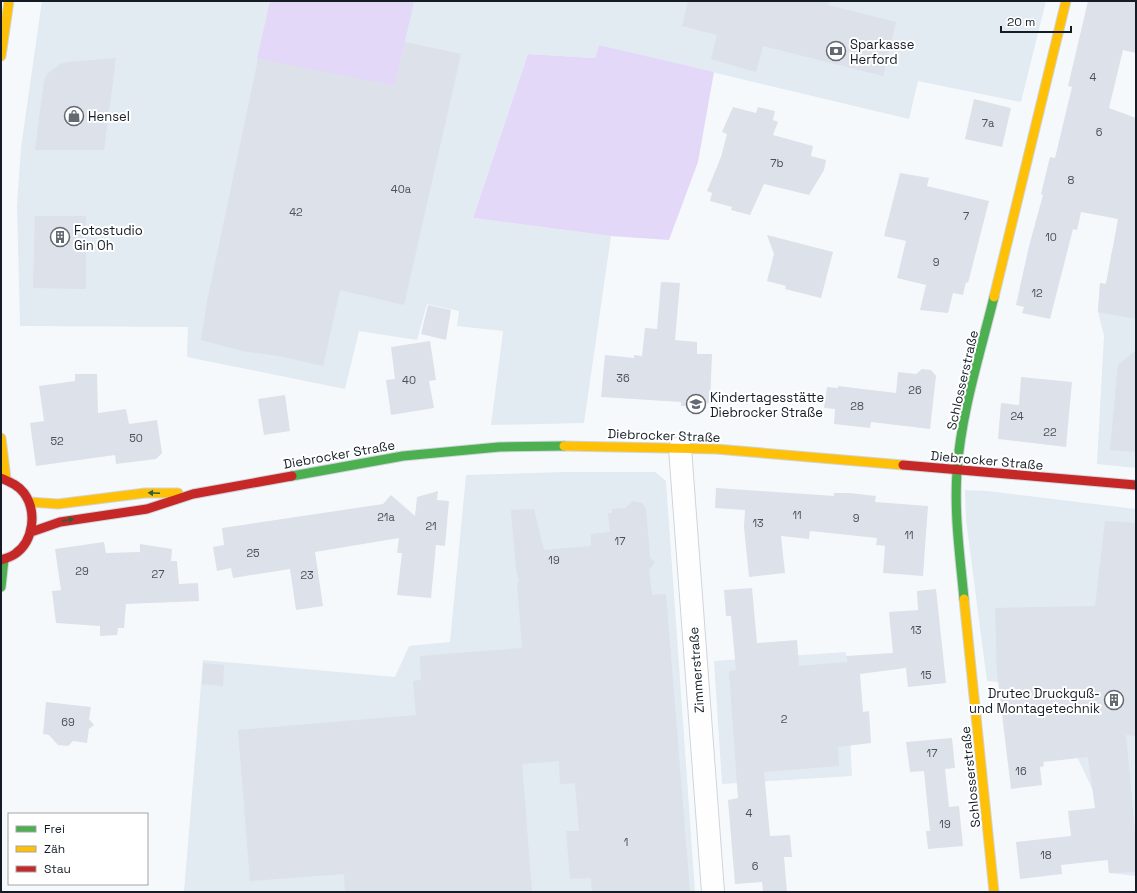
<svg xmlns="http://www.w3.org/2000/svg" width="1137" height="893" viewBox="0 0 1137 893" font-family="'Space Grotesk',sans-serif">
	<rect width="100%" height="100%" fill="#f6f9fc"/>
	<path fill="#e2eaf2" d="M42,1H1046L1021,102L918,81L909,119L599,45L595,58L528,54L473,218L611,236L584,423L491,425L503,331L457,326L459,311L427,304L417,340L359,331L345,389L187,357L188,327L20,326L17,206L21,147Z
		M1136,185V468L1097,464L1104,336L1098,312L1100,283L1106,284L1112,251Z
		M565,472H655L666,481L695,892H184L203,660L395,677L409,646L450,642L466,475Z
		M965,490L988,491L1136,509V876L1109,873L1102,809L1066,734L999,682L987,681L966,520Z
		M846,652L852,776L722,784L714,661Z"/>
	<path fill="#e3d8f8" d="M270,1H414L395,86L257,59Z
		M599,45L714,72L698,162L669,240L611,236L473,218L528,54L595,58Z"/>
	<path fill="#dde1e9" d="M688,1H829L828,5L896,22L883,76L763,46L756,72L711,59L717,35L682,26Z
		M1088,1H1136V53L1123,50L1109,108L1136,118V319L1098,312L1100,283L1106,284L1118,219L1081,212L1077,230L1073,229L1050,319L1022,313L1024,307L1016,305L1029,246L1043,195L1041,194L1050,157L1055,158L1072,87L1068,86Z
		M405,42L461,54L404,305L340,290L323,366L279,356L242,351L201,340L207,302L258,59L395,86Z
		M116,58L104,150H35L44,81L47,74L60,64L68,62Z
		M974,99L1011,108L1002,147L965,139Z
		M733,107L756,113L758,107L775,111L773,120L778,122L773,135L813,146L811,156L826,160L824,170L809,195L764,184L750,215L731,210L732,207L710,201L712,193L707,191L721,157L727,134L722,132Z
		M900,173L929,178L927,186L989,201L968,283L966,282L963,295L953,293L948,313L920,310L926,285L897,278L906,241L884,236Z
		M35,216H86V289L33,288Z
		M767,235L833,252L821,298L785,289L786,286L767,281L774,254Z
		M661,282L680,283L675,340L697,342V354H712L710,403H702V407L681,406V402L601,397L605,355L634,358V355L642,356L645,328L657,329Z
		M428,305L451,310L446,340L421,334Z
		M430,341L436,380L429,381L434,408L391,415L386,380L395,379L391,347Z
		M1136,350V452L1110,450L1118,365Z
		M922,369L931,370L936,376L930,429L871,422L870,428L834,424L835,409L824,408L827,387L838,388V386L896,393L898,372L916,374Z
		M75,374H97L98,413L126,409L129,424L157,420L162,453L156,459L116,464L115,455L36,466L30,423L44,421L39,386L75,381Z
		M1021,377L1072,382L1066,447L998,439L1001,403L1019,405Z
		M285,395L290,431L264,435L258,399Z
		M716,488L834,496V493H849L876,496L875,502L928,506L923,576L883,573L885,546L876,545L877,538L810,531L809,539L781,536L785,573L749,577L744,527L745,510L715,508Z
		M438,491L437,500L449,501L445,546L436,545L431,598L397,595L402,553H397L399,538L315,552L323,606L296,610L290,569L233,578L231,568L217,571L213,547L224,545L222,528L383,504L391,495L415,516L417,497Z
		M633,501L642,503L646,509L650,558L655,562L649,570L652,595L666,594L690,892H592L591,878L570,879L566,831H579L575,783L560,784L559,761L522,764L532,892H345L344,874L250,881L238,730L416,715L413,681L421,680L420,656L522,648L517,583L519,582L516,568L511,510L534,509L544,550L591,546V534L610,532L608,513H612V509L625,508Z
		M1105,521L1136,523V736L1126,735L1136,841V872L1109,873L1108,860L1061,865L1062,874L1020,879L1016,842L1071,836L1068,811L1095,808L1088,757L1043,762L1044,766L1040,767L1042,785L1011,789L997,672L995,608L1095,606Z
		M104,542L106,553L140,552V544L172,549L171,561H177L179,584L198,583L199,601L126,604L124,628H118L117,635L100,636V626L56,623L52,591L61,590L55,549Z
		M752,588L757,643L797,640L799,666L847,662L846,656L893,653L889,612L918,610L917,591L936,589L946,683L908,687L906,668L860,674L863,712L869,711L871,743L838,747L839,766L764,772L770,836L790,835L792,857H784L787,892H763L762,882L735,884L728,800L738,798L729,671L736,670L731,616H726L724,590Z
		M203,663L224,665L223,686L202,684Z
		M46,702L91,707L89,719L94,725L89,729L87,743L73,741L68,746L58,745L49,735L43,734Z
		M952,738L955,768L945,769L949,807L959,806L963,846L928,849L926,831H930L924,771L910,772L906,742Z"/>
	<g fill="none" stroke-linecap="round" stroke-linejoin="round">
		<defs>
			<path id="street" d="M680,448L713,892"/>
			<path id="fast" d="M292,476L403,456L499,447L564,446
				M1,587L4,559
				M964,599C960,556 954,514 957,471C961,413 980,354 994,297"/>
			<path id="slow" d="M1,56L9,1
				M994,297L1066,1
				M1,438L6,479
				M564,446L716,449L903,465
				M30,502L58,504L145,493H178
				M964,599L994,892"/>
			<path id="jam" d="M903,465L1136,485
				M1,478C10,482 18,485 24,493C37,511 34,541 15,554C11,557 6,558 1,560
				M31,532L60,522L147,509L193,494L292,476"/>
		</defs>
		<use href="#street" stroke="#cfd5db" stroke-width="24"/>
		<use href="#fast" stroke="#cfd5db" stroke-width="11"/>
		<use href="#slow" stroke="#cfd5db" stroke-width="11"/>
		<use href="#jam" stroke="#cfd5db" stroke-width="11"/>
		<use href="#street" stroke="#fefeff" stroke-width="22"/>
		<use href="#fast" stroke="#4caf50" stroke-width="9"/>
		<use href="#slow" stroke="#ffc107" stroke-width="9"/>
		<use href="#jam" stroke="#c62828" stroke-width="9"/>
	</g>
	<defs><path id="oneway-solid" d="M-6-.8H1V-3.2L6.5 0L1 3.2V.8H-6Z"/></defs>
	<g fill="#2d5f39">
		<use href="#oneway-solid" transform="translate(154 493) rotate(-178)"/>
		<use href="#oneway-solid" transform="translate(68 520) rotate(-11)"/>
	</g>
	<defs>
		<symbol id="bank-ring" viewBox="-11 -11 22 22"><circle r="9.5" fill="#fff" stroke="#636a71" stroke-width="1.5"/><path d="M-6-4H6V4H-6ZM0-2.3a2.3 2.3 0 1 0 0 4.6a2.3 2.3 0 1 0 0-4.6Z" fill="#636a71"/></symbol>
		<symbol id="shop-ring" viewBox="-11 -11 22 22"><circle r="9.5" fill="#fff" stroke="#636a71" stroke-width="1.5"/><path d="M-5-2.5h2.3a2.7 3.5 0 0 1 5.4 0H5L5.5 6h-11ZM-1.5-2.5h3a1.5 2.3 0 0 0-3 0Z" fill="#636a71"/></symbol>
		<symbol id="building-ring" viewBox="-11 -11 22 22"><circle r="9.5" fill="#fff" stroke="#636a71" stroke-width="1.5"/><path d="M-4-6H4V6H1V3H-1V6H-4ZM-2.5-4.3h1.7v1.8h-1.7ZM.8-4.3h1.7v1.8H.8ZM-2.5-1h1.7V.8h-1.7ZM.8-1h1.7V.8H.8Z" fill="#636a71"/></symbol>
		<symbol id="school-ring" viewBox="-11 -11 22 22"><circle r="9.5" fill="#fff" stroke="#636a71" stroke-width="1.5"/><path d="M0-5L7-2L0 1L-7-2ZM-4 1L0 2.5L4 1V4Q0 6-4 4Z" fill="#636a71"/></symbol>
	</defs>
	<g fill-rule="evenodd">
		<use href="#bank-ring" x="825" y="40" width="22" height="22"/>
		<use href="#shop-ring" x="63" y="105" width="22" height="22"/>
		<use href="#building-ring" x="49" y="226" width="22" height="22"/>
		<use href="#school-ring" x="685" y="393" width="22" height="22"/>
		<use href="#building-ring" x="1103" y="689" width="22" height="22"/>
	</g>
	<g text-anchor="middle" stroke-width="4" stroke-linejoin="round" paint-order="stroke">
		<g font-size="11" fill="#4a515a">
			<text x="1093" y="81">4</text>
			<text x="988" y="127">7a</text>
			<text x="1099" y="136">6</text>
			<text x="777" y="167">7b</text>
			<text x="1071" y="184">8</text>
			<text x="401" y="193">40a</text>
			<text x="296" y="216">42</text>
			<text x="966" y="220">7</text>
			<text x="1051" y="241">10</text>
			<text x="936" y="266">9</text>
			<text x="1037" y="297">12</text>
			<text x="623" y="382">36</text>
			<text x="409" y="384">40</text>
			<text x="915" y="394">26</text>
			<text x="857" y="410">28</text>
			<text x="1017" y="420">24</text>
			<text x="1050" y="436">22</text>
			<text x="136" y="442">50</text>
			<text x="57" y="445">52</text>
			<text x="797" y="519">11</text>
			<text x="386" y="521">21a</text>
			<text x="856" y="522">9</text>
			<text x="758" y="527">13</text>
			<text x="431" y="530">21</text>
			<text x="909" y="539">11</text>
			<text x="620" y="545">17</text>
			<text x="253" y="557">25</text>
			<text x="554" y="564">19</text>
			<text x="82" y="575">29</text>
			<text x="158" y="578">27</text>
			<text x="307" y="579">23</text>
			<text x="916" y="634">13</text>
			<text x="926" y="679">15</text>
			<text x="784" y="723">2</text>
			<text x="68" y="726">69</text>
			<text x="932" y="757">17</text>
			<text x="1021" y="775">16</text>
			<text x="749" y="817">4</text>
			<text x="945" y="828">19</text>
			<text x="626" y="846">1</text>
			<text x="1046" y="859">18</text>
			<text x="755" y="870">6</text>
		</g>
		<g font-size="13" fill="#141d26" stroke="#fff" text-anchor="start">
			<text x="850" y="49">Sparkasse<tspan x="850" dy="15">Herford</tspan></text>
			<text x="88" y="121">Hensel</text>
			<text x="74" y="235">Fotostudio<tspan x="74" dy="15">Gin Oh</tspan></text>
			<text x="710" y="402">Kindertagesstätte<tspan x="710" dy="15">Diebrocker Straße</tspan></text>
			<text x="1100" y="698" text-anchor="end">Drutec Druckguß-<tspan x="1100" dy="15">und Montagetechnik</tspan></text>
		</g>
		<g font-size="13" fill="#141d26" stroke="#fff">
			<text transform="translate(962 380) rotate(-77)" y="5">Schlosserstraße</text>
			<text transform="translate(664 435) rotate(2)" y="5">Diebrocker Straße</text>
			<text transform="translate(339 454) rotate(-10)" y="5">Diebrocker Straße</text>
			<text transform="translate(987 460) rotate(5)" y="5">Diebrocker Straße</text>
			<text transform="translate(696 670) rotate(-94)" y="5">Zimmerstraße</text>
			<text transform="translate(970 777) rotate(-96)" y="5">Schlosserstraße</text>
		</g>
	</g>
	<rect width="1137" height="893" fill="none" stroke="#141d26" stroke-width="4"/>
	<rect x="8" y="813" width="140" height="72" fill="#ffffff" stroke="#a1a5a8"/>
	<rect x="16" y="826" width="20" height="6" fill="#4caf50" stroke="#a1a5a8"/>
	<text x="44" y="833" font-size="12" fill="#141d26">Frei</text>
	<rect x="16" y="846" width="20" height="6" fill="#ffc107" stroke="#a1a5a8"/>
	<text x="44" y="853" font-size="12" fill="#141d26">Zäh</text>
	<rect x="16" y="866" width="20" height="6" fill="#c62828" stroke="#a1a5a8"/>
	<text x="44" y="873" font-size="12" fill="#141d26">Stau</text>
	<path d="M1001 26v6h70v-6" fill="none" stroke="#141d26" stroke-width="2"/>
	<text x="1007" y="26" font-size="12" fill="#141d26" stroke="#ffffff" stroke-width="3" paint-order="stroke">20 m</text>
</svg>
